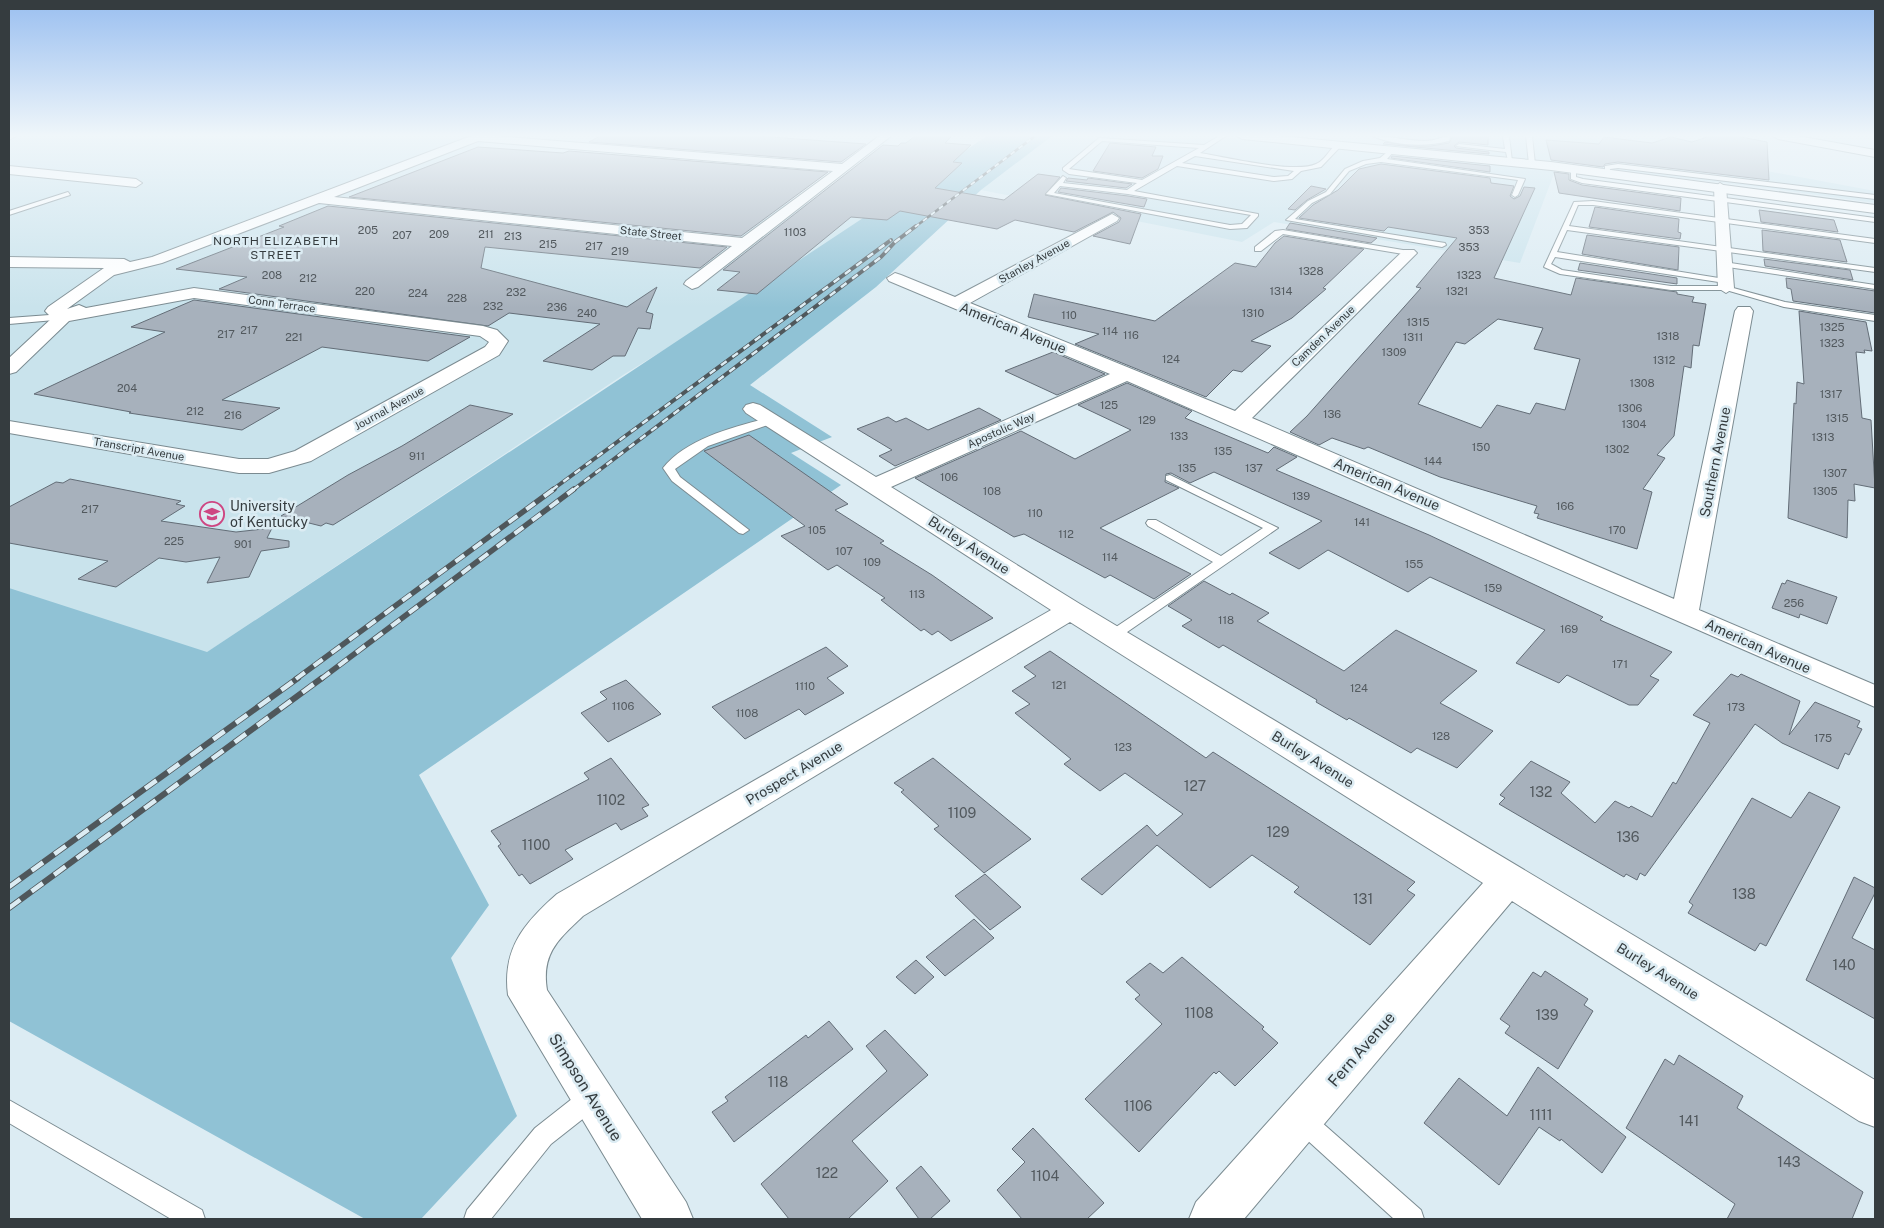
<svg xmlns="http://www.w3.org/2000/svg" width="1884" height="1228" viewBox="0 0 1884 1228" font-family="'Public Sans',sans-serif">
	<rect width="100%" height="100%" fill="#dcecf3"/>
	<path fill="#c9e3ec" d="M9,136H500L425,171L893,210L623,375L9,784Z
		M1052,136H1203L1555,171L1520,263L1274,222L1242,242L981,190Z
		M1385,136H1578L1875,191V203L1768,188L1385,145Z"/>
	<path fill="#90c2d5" d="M987,136H1052L981,190L876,287L750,385L832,437L791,453L841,485L419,775L489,905L451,958L517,1116L421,1219H365L9,1021V588L207,652Z"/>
	<path fill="#a7b1bc" stroke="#636d77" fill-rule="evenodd" d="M600,136H757L866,144L841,162L589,142Z
		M915,136H952L945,143L971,145L953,162L962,163L935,188L1004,200L1038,174L1060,177L1045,195L1141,214L1130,244L1093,236L1119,222L1121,218L1113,212L1074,232L1015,220L997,229L900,211L887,220L851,217L757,294L717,290L740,272L723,270L883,145L898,146L901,143H906Z
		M1453,136H1488V145L1459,142L1454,146L1456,148L1489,152V154L1383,144L1385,142L1411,146H1431L1449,143Z
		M1710,136H1736L1767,142L1769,180L1618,162L1605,164L1603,167L1551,160L1546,140L1599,144L1604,137L1652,143L1671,137L1692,142Z
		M1110,143L1156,147L1152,156H1163L1158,169L1142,178L1093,171Z
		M478,147L563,153L569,151L828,172L741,236L349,197Z
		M1392,156L1490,166V172L1391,158Z
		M1381,164L1490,178L1491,183L1514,186L1510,196L1514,199L1520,196L1524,187L1535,188L1494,278L1571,295L1576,278L1677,292V294L1694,297L1692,302L1706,304L1699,346L1693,345L1691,368L1684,366L1674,436L1657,455L1665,458L1643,489L1652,492L1637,549L1537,518L1539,514L1534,513L1537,506L1440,477L1368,447L1364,449L1332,438L1319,445L1290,432L1307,416L1421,288L1416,287L1457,238L1388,227L1384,231L1299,218L1313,205L1338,190L1359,169ZM1498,319L1543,328L1534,349L1580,359L1565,410L1536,403L1530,414L1497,405L1481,428L1418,404L1456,342L1465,344Z
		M1554,172L1569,174V180L1582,185L1681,198L1680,211L1559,193Z
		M1068,178L1087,180L1088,178L1132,184L1126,188L1066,181Z
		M1311,186L1326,189L1307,200L1295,210L1288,209Z
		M1061,188L1128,196L1147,199L1144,207L1058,192Z
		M328,206L727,247L700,268L485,247L481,268L627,307L657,287L646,312L653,314L650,329L638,328L625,356H613L592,370L543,361L600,324L509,313L488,326L219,289L247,277L176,269L284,227L279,226Z
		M1595,207L1679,219L1678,232L1681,233L1680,239L1589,227Z
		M1759,210L1834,220L1838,232L1761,222Z
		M1290,223L1377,238L1371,243L1286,229Z
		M1762,230L1840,240L1847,262L1763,251Z
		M1587,235L1679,247L1678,270L1582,254Z
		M1284,236L1364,249L1323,288L1326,289L1292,318L1251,341L1271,346L1242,372L1233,370L1206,397L1075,344L1099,334L1028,317L1034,294L1155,321L1235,263L1256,267L1275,243Z
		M1764,259L1850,270L1853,280L1765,266Z
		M1580,263L1677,278V284L1578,270Z
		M1786,278L1875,291V313L1793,301L1791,289L1787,288Z
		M194,300L470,337L428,361L322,347L222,400L280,408L242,430L129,413L131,412L34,394L165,332L131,327Z
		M1799,311L1866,322L1872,351L1864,350L1865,353L1856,352L1862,418L1871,420L1875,488L1854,484L1855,501L1848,500L1847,538L1788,518L1794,403L1796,404L1797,382L1804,384Z
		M1053,352L1105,374L1057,395L1005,371Z
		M1127,383L1192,411L1185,418L1268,453L1274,447L1297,457L1276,470L1429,535L1603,617L1600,620L1672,652L1650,676L1659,680L1638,705H1629L1567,675L1559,683L1516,663L1545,630L1430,577L1408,592L1328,550L1299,569L1269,553L1322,521L1214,472L1190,483L1171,473L1166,474L1165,482L1179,488L1100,528L1191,574L1154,599L1110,575L1105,578L1024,534L1014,537L915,478L1021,431L1075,459L1131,430L1078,405Z
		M470,405L513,414L333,525L326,523L321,526L281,516L348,475L402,446Z
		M979,408L1001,420L895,466L879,456L892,450L857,429L888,417L896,422L906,418L928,430Z
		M749,435L848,504L835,510L884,541L880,543L932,575L993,618L951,641L938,631L932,635L924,629L921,631L881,600L885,598L837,565L828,570L781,536L805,526L704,451Z
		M70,479L181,501L176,504L185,506L161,521L236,532L272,528L267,538L289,541V547L261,551L249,577L207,583L220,557L186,562L159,558L116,587L78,579L108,561L9,543V507L56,482L63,483Z
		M1787,580L1837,597L1827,624L1800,614L1799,618L1772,608L1782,583L1785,584Z
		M1204,581L1230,595L1232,593L1269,613L1257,621L1344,671L1396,630L1477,671L1440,703L1493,731L1457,768L1417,748L1411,753L1349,718L1347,720L1316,702L1317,700L1223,645L1219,648L1182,626L1192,620L1168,606Z
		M826,647L848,666L827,678L844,693L805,715L799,709L745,739L712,707Z
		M1050,651L1206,758L1213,752L1415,882L1407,890L1415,895L1370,945L1294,892L1299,887L1252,855L1210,888L1157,845L1102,895L1081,879L1147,825L1157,836L1183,814L1125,773L1100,791L1064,764L1071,759L1015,713L1030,704L1012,691L1036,676L1024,667Z
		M1731,674L1738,677L1741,674L1800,701L1789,735L1815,702L1860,721L1857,727L1862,729L1849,755L1845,753L1838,769L1782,743L1755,724L1645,876L1640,873L1637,880L1626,874L1624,877L1499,804L1505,798L1500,795L1531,761L1570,782L1561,793L1595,823L1615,801L1629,808L1631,806L1652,817L1673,782L1676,784L1710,723L1693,715Z
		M626,680L661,714L608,742L581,713L607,699L600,692Z
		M611,758L649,805L642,808L648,816L621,830L616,823L565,850L573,859L530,884L522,874L519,876L498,846L501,844L491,831L589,779L584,773Z
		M933,758L1031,839L984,873L934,829L939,826L901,792L904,790L894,783Z
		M1809,792L1840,807L1766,946L1760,943L1755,951L1688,913L1693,905L1689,902L1752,798L1791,818Z
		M985,874L1021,907L990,930L955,896Z
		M1854,877L1875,888V893L1852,938L1875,950V1019L1806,980Z
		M974,919L994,938L945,976L926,957Z
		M1182,957L1264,1027L1262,1029L1278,1043L1235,1086L1219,1071L1216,1074L1214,1072L1139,1152L1085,1099L1162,1024L1135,999L1140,995L1126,982L1150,963L1163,973Z
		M916,960L934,977L915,994L896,977Z
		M1545,971L1588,999L1584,1005L1593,1011L1558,1069L1505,1033L1510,1026L1500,1019L1533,972L1541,977Z
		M829,1021L853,1049L734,1142L712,1112L728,1101L725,1097L806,1035L808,1038Z
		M885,1030L928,1075L852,1141L888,1181L848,1219H789L761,1184L887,1071L866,1046Z
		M1679,1055L1743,1096L1737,1108L1863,1192L1852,1219H1727L1735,1204L1626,1128L1665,1059L1674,1065Z
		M1538,1067L1626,1137L1602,1173L1561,1139L1560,1141L1539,1127L1499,1185L1424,1123L1459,1078L1507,1116Z
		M1033,1128L1104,1203L1087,1219H1022L997,1190L1025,1162L1012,1149Z
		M921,1166L950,1201L930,1219H919L896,1188Z"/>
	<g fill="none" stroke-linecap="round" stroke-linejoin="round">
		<defs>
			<path id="lane" d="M1219,136H1226L1200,153C1225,157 1295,174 1316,164C1326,160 1329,148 1339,143L1342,145L1321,167L1301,171L1292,179L1274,181L1177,166L1134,191L1258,214V216L1247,228L1230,229L1046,194L1063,176L1066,178L1063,183L1127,190L1137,183L1069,174L1063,170V168L1099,138L1204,145ZM1102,141L1199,148L1142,180L1069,169ZM1195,156L1294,171L1288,176L1274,177L1182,163ZM1060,186L1128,194L1251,215L1242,224L1230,225L1054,193Z
				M1373,136C1391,136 1408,141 1425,141C1435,141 1444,136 1451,136L1449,141C1427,147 1394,146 1373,136Z
				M1503,136H1509L1512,161H1508L1506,152L1456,146L1459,144L1505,149Z
				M1526,136H1532L1535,164L1532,166L1529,164Z
				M1392,148L1395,150L1387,159L1525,179L1518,195L1515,197L1512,195L1518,180L1381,162L1366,164L1349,171L1330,194L1312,203L1295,219L1445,243L1446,245L1442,247L1286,220L1308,201L1326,192L1345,169L1363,161L1380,158Z
				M1618,164L1875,195V199L1618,168L1610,169L1609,174H1605V166Z
				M1571,168L1576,169V177L1583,179L1875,218V222L1582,183L1571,179Z
				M68,192L70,195L9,215V211Z
				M1593,201L1875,239V243L1593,205H1578L1569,226L1875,268V272L1567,230L1557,252L1725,279L1729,281L1725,283L1555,257L1551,264L1562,270L1671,286H1726L1785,302L1875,315V321L1784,307L1726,290H1671L1560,274L1544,267L1574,202Z
				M1283,230L1409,251L1413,253L1409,255L1283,234L1261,251H1255V247L1275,231Z
				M1724,262L1875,285V289L1721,266L1720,264Z
				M63,314L66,315V319L9,324V318Z
				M772,417L776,418V422L708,446L675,469L680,477L749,530L743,534L739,533L672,481L663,468C687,438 737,426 772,417Z
				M1170,475L1278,528L1117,639H1107L1105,636L1107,633L1213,562L1148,526L1146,523L1148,520H1156L1221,556L1263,528L1166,480V476Z
				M590,1088L598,1091L601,1099L598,1107L551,1144L491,1219H464L467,1210L535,1128L582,1091Z
				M9,1100L202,1210L205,1219H171L9,1123Z
				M1303,1110L1311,1113L1421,1210L1424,1219H1394L1295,1129L1292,1121L1295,1113Z"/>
			<path id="street" d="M471,136H497L842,164L879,136H891L698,287L692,289L684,284L686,281L732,246L319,203L162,263L114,275L67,309L79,305L86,308L194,288L483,326L497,330L508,341L499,355L311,461L269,473H239L9,433V421L239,459H268L295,451L485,347L489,342L480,336L194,298L69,321L16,372L9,374V358L52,318L45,311L48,307L104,268L9,267V257L124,259L130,262L152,257ZM478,141L833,171L742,238L334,197Z
				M1773,136H1798L1875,150V157L1778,139Z
				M9,166L136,179L142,183L136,187L9,174Z
				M1720,183L1726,187L1734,288L1726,293L1718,288L1714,187Z
				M1112,214L1119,218L1117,221L970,303L1235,411L1404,250H1414L1417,253L1252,418L1674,599L1735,311L1738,307H1750L1753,311L1699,610L1875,685V707L1127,381L891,487L1080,604L1875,1080V1127L1859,1121L1512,901L1244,1219H1189L1196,1202L1483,883L1070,622L583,916C559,939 541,953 547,990L686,1202L693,1219H642L508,995C502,949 524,923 557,894L1051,610L746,413L743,409L746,405L753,403L760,405L876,477L1110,374L889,281L887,278L895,273L901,275L955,297Z"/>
			<path id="secondary" d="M1237,136H1280L1551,162L1875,205V213L1551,170L1242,139Z"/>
			<path id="primary" d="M9,136H16L9,140Z"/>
		</defs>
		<use href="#lane" stroke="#7b8b91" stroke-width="2"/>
		<use href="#street" stroke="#7b8b91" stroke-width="2"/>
		<use href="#secondary" stroke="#7b8b91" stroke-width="2"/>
		<use href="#primary" stroke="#7b8b91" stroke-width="2"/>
		<use href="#lane" fill="#fff" fill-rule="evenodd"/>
		<use href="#street" fill="#fff" fill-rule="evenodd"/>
		<use href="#secondary" fill="#fff" fill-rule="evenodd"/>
		<use href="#primary" fill="#fff" fill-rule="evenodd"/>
		<defs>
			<path id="rail-far3" d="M915,227L1035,136"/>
			<path id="rail-far2" d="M552,490L891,240
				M573,490L881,257L895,242L916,226"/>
			<path id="rail-far1" d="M296,679L554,489
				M321,679L574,489"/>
			<path id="rail" d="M9,887L298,678
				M9,908L322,678"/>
		</defs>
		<use href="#rail-far3" stroke="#4f575b" stroke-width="2.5"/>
		<use href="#rail-far2" stroke="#4f575b" stroke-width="4"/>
		<use href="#rail-far1" stroke="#4f575b" stroke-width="5.5"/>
		<use href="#rail" stroke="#4f575b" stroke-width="6"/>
		<use href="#rail-far3" stroke="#dcecf3" stroke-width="2" stroke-dasharray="5" stroke-linecap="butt"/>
		<use href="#rail-far2" stroke="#dcecf3" stroke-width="2.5" stroke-dasharray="7" stroke-linecap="butt"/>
		<use href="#rail-far1" stroke="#dcecf3" stroke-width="4" stroke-dasharray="11" stroke-linecap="butt"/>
		<use href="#rail" stroke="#dcecf3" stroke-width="4.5" stroke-dasharray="14" stroke-linecap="butt"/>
	</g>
	<linearGradient id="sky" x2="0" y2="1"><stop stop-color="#9abff0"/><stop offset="0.44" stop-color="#eff6fa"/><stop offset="1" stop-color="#eff6fa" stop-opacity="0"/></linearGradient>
	<rect width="1884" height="308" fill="url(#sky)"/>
	<defs>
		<symbol id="university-ring" viewBox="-11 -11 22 22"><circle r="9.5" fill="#dcecf3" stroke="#ce4682" stroke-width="1.5"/><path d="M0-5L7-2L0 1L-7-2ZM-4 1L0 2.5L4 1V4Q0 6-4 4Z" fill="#ce4682"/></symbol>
	</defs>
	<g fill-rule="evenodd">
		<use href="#university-ring" x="198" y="500" width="28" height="28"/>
	</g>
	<g text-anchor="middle" stroke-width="5" stroke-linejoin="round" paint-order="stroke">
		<g font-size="11" fill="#52595e">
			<text x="368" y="234">205</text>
			<text x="1479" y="234">353</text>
			<text x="795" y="236">1103</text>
			<text x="439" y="238">209</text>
			<text x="486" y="238">211</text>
			<text x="402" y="239">207</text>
			<text x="513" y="240">213</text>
			<text x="548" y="248">215</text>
			<text x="594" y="250">217</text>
			<text x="1469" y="251">353</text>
			<text x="620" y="255">219</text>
			<text x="1311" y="275">1328</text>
			<text x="272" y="279">208</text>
			<text x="1469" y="279">1323</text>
			<text x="308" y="282">212</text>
			<text x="365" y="295">220</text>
			<text x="1281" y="295">1314</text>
			<text x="1457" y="295">1321</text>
			<text x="516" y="296">232</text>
			<text x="418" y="297">224</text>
			<text x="457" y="302">228</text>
			<text x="493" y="310">232</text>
			<text x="557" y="311">236</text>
			<text x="587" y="317">240</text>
			<text x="1253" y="317">1310</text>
			<text x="1069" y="319">110</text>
			<text x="1418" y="326">1315</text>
			<text x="1832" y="331">1325</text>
			<text x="249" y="334">217</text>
			<text x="1110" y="335">114</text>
			<text x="226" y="338">217</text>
			<text x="1131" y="339">116</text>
			<text x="1668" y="340">1318</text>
			<text x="294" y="341">221</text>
			<text x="1413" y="341">1311</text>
			<text x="1832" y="347">1323</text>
			<text x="1394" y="356">1309</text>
			<text x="1171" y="363">124</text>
			<text x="1664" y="364">1312</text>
			<text x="1642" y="387">1308</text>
			<text x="127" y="392">204</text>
			<text x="1831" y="398">1317</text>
			<text x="1109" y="409">125</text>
			<text x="1630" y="412">1306</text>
			<text x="195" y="415">212</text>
			<text x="1332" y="418">136</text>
			<text x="233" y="419">216</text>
			<text x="1837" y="422">1315</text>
			<text x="1147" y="424">129</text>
			<text x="1634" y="428">1304</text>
			<text x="1179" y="440">133</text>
			<text x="1823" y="441">1313</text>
			<text x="1481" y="451">150</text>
			<text x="1617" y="453">1302</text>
			<text x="1223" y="455">135</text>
			<text x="417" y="460">911</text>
			<text x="1433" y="465">144</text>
			<text x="1187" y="472">135</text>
			<text x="1254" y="472">137</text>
			<text x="1835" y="477">1307</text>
			<text x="949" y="481">106</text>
			<text x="992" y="495">108</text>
			<text x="1825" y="495">1305</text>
			<text x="1301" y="500">139</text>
			<text x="1565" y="510">166</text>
			<text x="90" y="513">217</text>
			<text x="1035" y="517">110</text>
			<text x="1362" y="526">141</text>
			<text x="817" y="534">105</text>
			<text x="1617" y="534">170</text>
			<text x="1066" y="538">112</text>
			<text x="174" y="545">225</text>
			<text x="243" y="548">901</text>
			<text x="844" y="555">107</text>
			<text x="1110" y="561">114</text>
			<text x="872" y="566">109</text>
			<text x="1414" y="568">155</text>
			<text x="1493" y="592">159</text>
			<text x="917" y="598">113</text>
			<text x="1794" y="607">256</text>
			<text x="1226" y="624">118</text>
			<text x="1569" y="633">169</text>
			<text x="1620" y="668">171</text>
			<text x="1059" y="689">121</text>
			<text x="805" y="690">1110</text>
			<text x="1359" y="692">124</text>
			<text x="623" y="710">1106</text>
			<text x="1736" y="711">173</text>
			<text x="747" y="717">1108</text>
			<text x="1441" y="740">128</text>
			<text x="1823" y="742">175</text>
			<text x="1123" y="751">123</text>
		</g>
		<g font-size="11" fill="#353c3f" stroke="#dcecf3">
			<text transform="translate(651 233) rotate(6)" y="4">State Street</text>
			<text transform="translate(1034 261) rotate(-29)" y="4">Stanley Avenue</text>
			<text transform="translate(282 304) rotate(8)" y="4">Conn Terrace</text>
			<text transform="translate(1323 336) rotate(-44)" y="4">Camden Avenue</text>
			<text transform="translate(389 408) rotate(-29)" y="4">Journal Avenue</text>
			<text transform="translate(1001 430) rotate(-24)" y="4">Apostolic Way</text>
			<text transform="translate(139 449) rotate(10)" y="4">Transcript Avenue</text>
		</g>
		<g font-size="12" letter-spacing="1" fill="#353c3f" stroke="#dcecf3">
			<text x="276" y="245">NORTH ELIZABETH<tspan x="276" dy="14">STREET</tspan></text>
		</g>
		<g font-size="14" fill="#353c3f" stroke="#dcecf3">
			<text transform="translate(1013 328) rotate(22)" y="5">American Avenue</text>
			<text transform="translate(1715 462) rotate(-79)" y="5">Southern Avenue</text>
			<text transform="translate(1387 484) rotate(23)" y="5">American Avenue</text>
			<text transform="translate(969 545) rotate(33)" y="5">Burley Avenue</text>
			<text transform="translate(1758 646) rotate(24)" y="5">American Avenue</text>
			<text transform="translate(1313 759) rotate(32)" y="5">Burley Avenue</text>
			<text transform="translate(794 773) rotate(-31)" y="5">Prospect Avenue</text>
			<text transform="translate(1658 971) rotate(32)" y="5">Burley Avenue</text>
		</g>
		<g font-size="14" fill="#353c3f" stroke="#dcecf3" text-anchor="start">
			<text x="230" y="511">University<tspan x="230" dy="16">of Kentucky</tspan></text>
		</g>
		<g font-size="14" fill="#52595e">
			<text x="1195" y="791">127</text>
			<text x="1541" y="797">132</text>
			<text x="611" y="805">1102</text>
			<text x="962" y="818">1109</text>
			<text x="1278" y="837">129</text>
			<text x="1628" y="842">136</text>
			<text x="536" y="850">1100</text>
			<text x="1744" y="899">138</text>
			<text x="1363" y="904">131</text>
			<text x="1844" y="970">140</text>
			<text x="1199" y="1018">1108</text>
			<text x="1547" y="1020">139</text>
			<text x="778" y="1087">118</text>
			<text x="1138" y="1111">1106</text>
			<text x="1541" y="1120">1111</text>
			<text x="1689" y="1126">141</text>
			<text x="1789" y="1167">143</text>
			<text x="827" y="1178">122</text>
			<text x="1045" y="1181">1104</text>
		</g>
		<g font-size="16" fill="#353c3f" stroke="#dcecf3">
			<text transform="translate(1361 1049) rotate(-49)" y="6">Fern Avenue</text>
			<text transform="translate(586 1087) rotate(58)" y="6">Simpson Avenue</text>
		</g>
	</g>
	<rect width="1884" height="1228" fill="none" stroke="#353c3f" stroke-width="20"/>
</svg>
